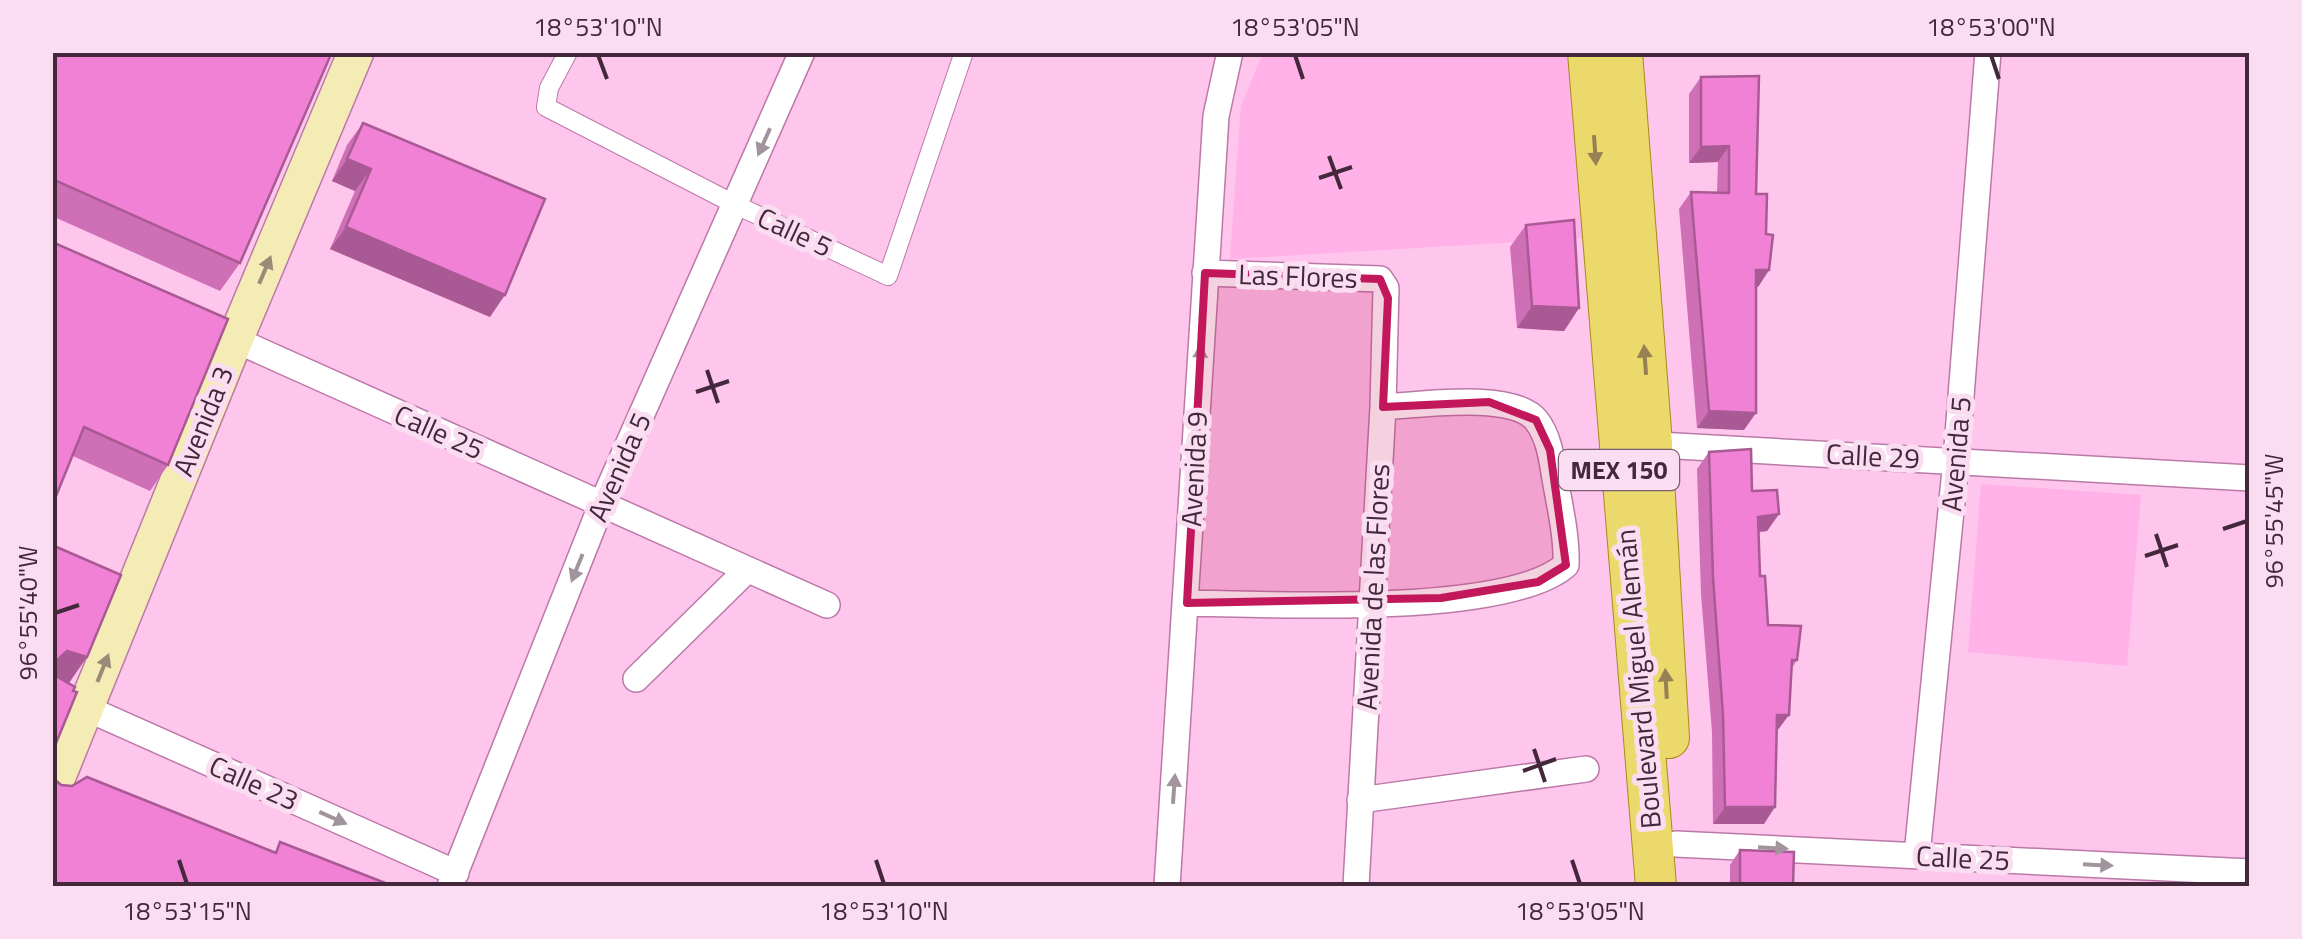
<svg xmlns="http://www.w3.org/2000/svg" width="2302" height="939" viewBox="0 0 2302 939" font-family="'Titillium Web',sans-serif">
	<rect width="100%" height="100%" fill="#fec5ed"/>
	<path fill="#ffb1e8" d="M1263,53H1568L1586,238L1230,259L1241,106Z
		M1981,484L2141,495L2127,666L1968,652Z"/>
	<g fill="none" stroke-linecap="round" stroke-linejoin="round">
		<defs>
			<path id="pedestrian" d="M568,52L549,88L546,107L736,205L888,276L964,52"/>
			<path id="minor" d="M1205,273L1380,279L1386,288L1383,407L1356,886
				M220,333L827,605
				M1640,444L2250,478
				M1187,603C1269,604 1507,617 1566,565C1567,537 1560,507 1555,479C1552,460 1549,436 1536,420C1512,391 1419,405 1383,407
				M636,679L746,571
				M52,693L456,873
				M1360,800L1586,769
				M1676,844L2250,872
				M1917,855L1956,460L1988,52
				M450,886L601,506L802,52
				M1167,886L1216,116L1230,52"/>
			<path id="secondary" d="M52,791L235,340L356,52"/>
			<path id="primary" d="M1588,52L1656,886
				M1622,52L1652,444L1669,738"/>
		</defs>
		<use href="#pedestrian" stroke="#bb79a8" stroke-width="20"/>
		<use href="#minor" stroke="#bb79a8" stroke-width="28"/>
		<use href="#secondary" stroke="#bb79a8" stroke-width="38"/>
		<use href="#primary" stroke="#a88b1a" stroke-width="42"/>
		<use href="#pedestrian" stroke="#fff" stroke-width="18"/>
		<use href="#minor" stroke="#fff" stroke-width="25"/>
		<use href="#secondary" stroke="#f5ecb5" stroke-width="35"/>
		<use href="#primary" stroke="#ebd96b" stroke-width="40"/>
	</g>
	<path fill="#cf6fb6" d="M52,52L240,263L220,291L52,216Z
		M1701,77L1756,194L1766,234L1769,270L1758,287H1756L1744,430L1697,428L1679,209L1691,192L1717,193L1718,162L1689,163V94Z
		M363,123L490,317L330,249L355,191L332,181L347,145Z
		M1526,225L1579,308L1564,331L1517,328L1510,247Z
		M52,242L168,465L150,491L73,456Z
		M1709,452L1779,514L1767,531L1759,532L1760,576L1768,625L1797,660L1792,668L1777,731L1764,824H1713L1712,732L1701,594L1697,469Z
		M1740,850L1793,886H1730V865Z"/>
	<path fill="#a95a94" d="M1729,146L1718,162L1689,163L1701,147Z
		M347,159L371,169L355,191L332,181Z
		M346,227L505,295L490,317L330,249Z
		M1756,270H1769L1758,287H1744Z
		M1532,306L1579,308L1564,331L1517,328Z
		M1709,411L1756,413L1744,430L1697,428Z
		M1779,514L1767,531L1747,533L1758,517Z
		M67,651L87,657L69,683L52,678L55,662Z
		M1777,715H1789L1777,731H1765Z
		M1725,807H1775L1764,824H1713Z"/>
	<path fill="#f181d4" stroke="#a95a94" stroke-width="2.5" d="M52,52H332L240,263L52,179Z
		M1759,76L1756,194H1767L1766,234L1773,235L1769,270H1756V413L1709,411L1691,192L1729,193V146L1701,147V77Z
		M363,123L545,199L505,295L346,227L371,169L347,159Z
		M1574,220L1579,308L1532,306L1526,225Z
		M52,242L228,319L168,465L84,427L52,506Z
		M1751,449L1752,491L1777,490L1779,514L1758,517L1760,576H1765L1768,625L1801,626L1797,660H1792L1789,715H1777L1775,807H1725L1723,715L1713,578L1709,452Z
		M52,545L121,575L87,657L67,651L55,662L56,676L75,687L73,691L77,692L52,753Z
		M52,777L61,785L72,786L87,777L276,853L280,842L393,886H52Z
		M1740,850L1794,852L1793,886H1740Z"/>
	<defs><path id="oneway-solid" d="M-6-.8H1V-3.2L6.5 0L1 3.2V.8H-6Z" transform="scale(2.5)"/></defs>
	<g fill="#a1949d">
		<use href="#oneway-solid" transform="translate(764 142) rotate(114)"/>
		<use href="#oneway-solid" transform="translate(1200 360) rotate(-87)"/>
		<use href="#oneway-solid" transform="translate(577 568) rotate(112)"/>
		<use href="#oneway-solid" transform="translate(1174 789) rotate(-86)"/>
		<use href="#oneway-solid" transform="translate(333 818) rotate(24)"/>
		<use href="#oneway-solid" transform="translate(1773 848) rotate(3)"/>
		<use href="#oneway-solid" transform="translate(2098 865) rotate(3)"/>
	</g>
	<g fill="#978053">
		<use href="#oneway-solid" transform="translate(1595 150) rotate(86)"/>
		<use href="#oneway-solid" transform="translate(1645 360) rotate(-94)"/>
		<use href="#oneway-solid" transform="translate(1666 684) rotate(-93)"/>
	</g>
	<g fill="#9c8a78">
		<use href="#oneway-solid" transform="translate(265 270) rotate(-67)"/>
		<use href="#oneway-solid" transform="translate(103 668) rotate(-68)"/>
	</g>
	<path fill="#c2185b" fill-opacity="0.2" stroke="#c2185b" stroke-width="8" stroke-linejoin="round" d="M1205,273L1380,279L1388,298L1383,407L1489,402L1536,420L1550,450L1566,565L1538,582L1441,598L1187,603Z"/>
	<path fill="none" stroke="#43283b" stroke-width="4" d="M598,55L607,79M1295,55L1303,79M1991,55L1999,79M1329,156L1341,189M1319,178L1352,167M707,370L718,403M696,392L729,381M2223,529L2247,521M2156,534L2167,567M2145,556L2178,545M55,613L79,605M1534,749L1545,782M1523,771L1556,759M179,860L187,884M876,860L884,884M1572,860L1580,884"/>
	<g text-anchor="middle" stroke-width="10" stroke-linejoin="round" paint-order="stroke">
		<rect fill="#faddf0" stroke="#7a5e71" stroke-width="2.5" x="1559" y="450" width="120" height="40" rx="8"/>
		<g font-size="25" font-weight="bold" fill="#43283b">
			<text x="1619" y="479">MEX 150</text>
		</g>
		<g font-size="28" fill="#43283b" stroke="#faddf0">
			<text transform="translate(795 232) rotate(25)" y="10">Calle 5</text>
			<text transform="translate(1298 276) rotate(2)" y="10">Las Flores</text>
			<text transform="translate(203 421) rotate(-68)" y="10">Avenida 3</text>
			<text transform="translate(439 432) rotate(24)" y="10">Calle 25</text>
			<text transform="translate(1956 454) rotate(-85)" y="10">Avenida 5</text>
			<text transform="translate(1873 456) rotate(3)" y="10">Calle 29</text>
			<text transform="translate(619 467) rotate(-66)" y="10">Avenida 5</text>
			<text transform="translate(1194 469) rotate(-87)" y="10">Avenida 9</text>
			<text transform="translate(1373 587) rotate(-87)" y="10">Avenida de las Flores</text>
			<text transform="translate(1638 679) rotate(-95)" y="10">Boulevard Miguel Alemán</text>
			<text transform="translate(254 783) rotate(24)" y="10">Calle 23</text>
			<text transform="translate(1963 858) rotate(3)" y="10">Calle 25</text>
		</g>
	</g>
	<rect width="2302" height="939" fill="none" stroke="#faddf0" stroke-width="110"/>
	<rect x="55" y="55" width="2192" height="829" fill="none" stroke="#43283b" stroke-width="4"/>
	<g font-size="25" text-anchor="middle" fill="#43283b">
		<text x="598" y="36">18°53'10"N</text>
		<text x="1295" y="36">18°53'05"N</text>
		<text x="1991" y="36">18°53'00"N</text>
		<text transform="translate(2274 521) rotate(-90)" y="9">96°55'45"W</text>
		<text transform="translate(28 613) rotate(-90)" y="9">96°55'40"W</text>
		<text x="187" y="920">18°53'15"N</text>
		<text x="884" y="920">18°53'10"N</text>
		<text x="1580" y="920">18°53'05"N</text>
	</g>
</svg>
